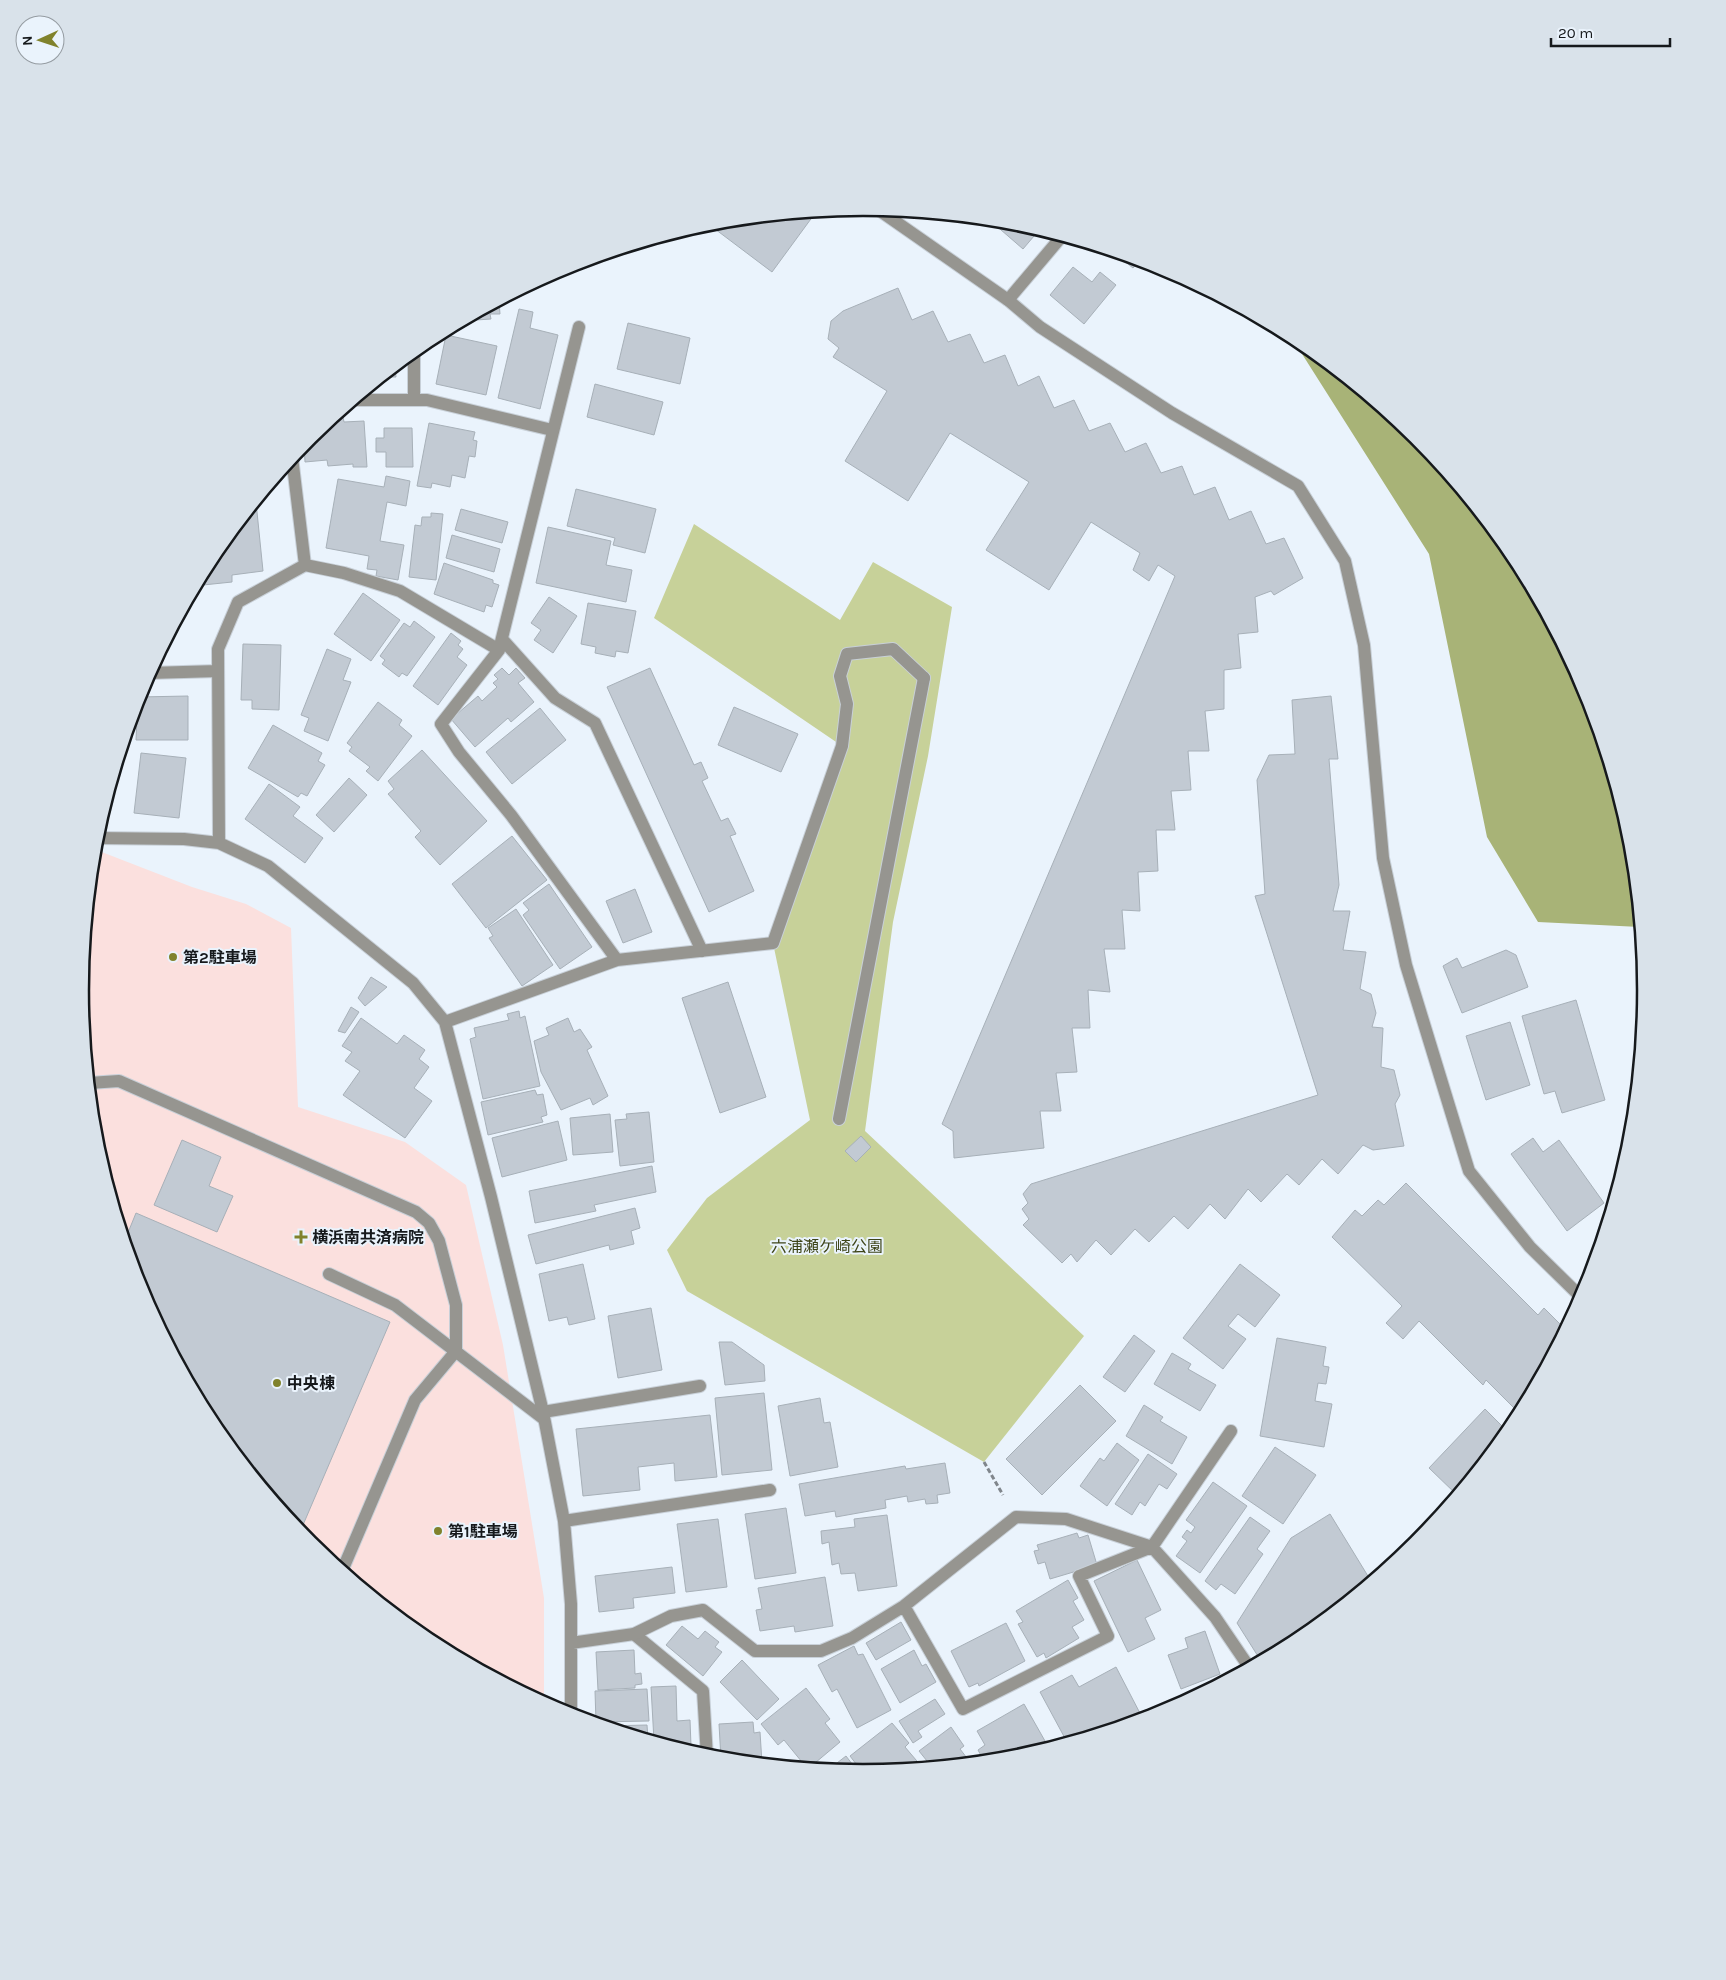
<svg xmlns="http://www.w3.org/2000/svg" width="1726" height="1980" viewBox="0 0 1726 1980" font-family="Karla,'Noto Sans JP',sans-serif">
	<rect width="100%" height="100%" fill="#eaf3fc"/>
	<path fill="#fbe0de" d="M94,849L192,887L246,904L291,928L298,1107L405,1142L466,1185L503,1345L544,1598V1703L428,1641L309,1543L212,1425L140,1289L95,1142L80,990Z"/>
	<path fill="#c7d199" d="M694,524L840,620L873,562L952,607L928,756L893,922L865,1131L1084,1336L984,1462L687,1291L667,1250L707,1198L810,1120L773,943L842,746L654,618Z"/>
	<path fill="#a8b377" d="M1290,335L1417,437L1514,555L1587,691L1631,838L1640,927L1538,922L1487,837L1429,554Z"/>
	<path fill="#c2cad3" stroke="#a7b0b8" d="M816,212L772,272L707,223L711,222Z
		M996,220L1016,222L1040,229L1023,249L993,223Z
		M1113,252L1140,260L1133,268Z
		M1073,267L1092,282L1100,272L1116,285L1084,324L1050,295Z
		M898,288L912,320L933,311L948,342L970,334L984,363L1005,355L1018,386L1039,376L1054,408L1074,400L1089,431L1110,423L1125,452L1146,443L1161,473L1182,466L1194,495L1215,487L1229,520L1251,511L1266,544L1284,538L1303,578L1274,595L1271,591L1255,597L1258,632L1238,634L1241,668L1224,670V709L1205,711L1209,751H1188L1191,790L1171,791L1175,830H1156L1158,871L1138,872L1140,911L1122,910L1125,949H1104L1110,992L1088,990L1090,1028H1072L1077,1072L1056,1073L1061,1111H1040L1044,1148L954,1158L953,1131L942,1124L1175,576L1158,565L1149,581L1133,570L1140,553L1091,522L1049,590L986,550L1029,482L950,433L908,501L845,461L887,391L833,357L839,348L828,339L831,321L843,311Z
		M499,301L500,314H490L491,319L461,321Z
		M519,309L533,312L530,328L558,335L540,409L498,398Z
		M628,323L690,338L680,384L617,369Z
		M446,335L497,346L486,395L436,384Z
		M395,366L396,377H382Z
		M595,384L663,402L654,435L587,417Z
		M332,417H343L344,422L364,421L367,467H353V464L328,466L327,460L305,462L304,443Z
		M429,423L475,432L473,440L477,441L475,457L469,456L465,478L452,475L450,487L432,483L431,488L417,486Z
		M384,428H412L413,467H386V452H376V438H384Z
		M386,476L410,481L406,506L387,502L380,541L404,545L398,580L376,576L377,570L367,569L369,556L326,548L338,479L384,487Z
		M576,489L656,509L645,553L613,545L615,538L567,526Z
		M256,502L263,571L232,575V582L203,585L201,575L212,555Z
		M461,509L508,522L502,543L455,530Z
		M431,513L443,514L436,580L409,577L415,525L421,526L422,517H431Z
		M548,527L611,541L606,565L632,570L626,602L536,583Z
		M452,535L500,549L494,572L446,558Z
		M444,563L493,580V583L499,585L492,607L486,605L484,612L434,594Z
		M363,593L400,620L371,661L334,634Z
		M549,597L577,616L553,653L534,640L541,630L531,623Z
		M588,603L636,611L628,653L616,651L615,657L595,653L596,647L581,644Z
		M414,621L435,637L407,676L402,673L399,677L382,664L385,660L380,656L404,623L410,627Z
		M451,633L461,641L458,645L463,649L457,657L467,665L438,705L413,686Z
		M243,644L281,645L279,710L252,709V700H241Z
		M327,649L351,659L343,680L351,682L328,741L304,731L309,718L301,715Z
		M502,668L509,675L516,668L525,678L518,683L534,702L511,722L508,718L475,747L451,719L478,696L482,701L497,687L493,683L498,679L494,675Z
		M650,668L694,765L701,762L708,778L702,781L721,821L728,818L736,834L730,836L754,891L709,912L607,687Z
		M188,696V740H136L138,697Z
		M1331,696L1338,759H1329L1339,885L1333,911H1350L1343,950L1366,952L1360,989L1371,994L1376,1013L1372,1027L1383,1028L1381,1067L1394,1070L1400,1095L1395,1104L1404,1146L1373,1150L1363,1145L1338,1174L1322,1159L1299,1185L1287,1174L1261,1202L1248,1189L1225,1219L1210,1204L1188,1229L1174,1216L1149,1242L1135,1229L1111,1255L1096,1240L1077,1262L1071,1254L1062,1263L1023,1225L1029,1219L1022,1209L1028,1203L1023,1194L1031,1184L1318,1095L1255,896L1265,894L1257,780L1269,755L1295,754L1292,700Z
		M378,702L402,720L399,725L412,736L378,781L366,771L370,767L349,751L352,747L347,743Z
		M734,707L798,734L781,772L718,745Z
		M540,708L566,740L512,784L486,752Z
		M273,725L322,753L318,761L325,765L307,796L301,793L298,797L248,768Z
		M422,750L487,821L440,865L415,837L421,831L388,794L394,789L388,781Z
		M141,753L186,758L179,818L134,813Z
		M349,778L367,795L334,832L316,815Z
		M269,784L300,807L293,816L323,838L305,863L245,819Z
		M512,836L547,880L486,928L452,884Z
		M549,884L592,947L560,969L523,915L529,910L523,903Z
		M635,889L652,932L623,943L606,901Z
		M516,909L553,965L522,986L489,938L493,936L488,928Z
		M1506,950L1516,955L1528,987L1462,1013L1443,966L1457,958L1462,968Z
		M371,977L387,987L365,1006L358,998Z
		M728,982L766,1097L720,1113L682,998Z
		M1576,1000L1605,1100L1562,1113L1555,1091L1544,1094L1522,1016Z
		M351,1007L359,1012L345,1033L338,1031Z
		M519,1011L520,1018L525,1016L540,1086L483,1099L470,1039L476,1037L474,1028L509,1020L507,1014Z
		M361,1018L397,1044L404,1035L425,1050L419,1059L429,1067L414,1088L432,1101L405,1138L343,1095L360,1071L345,1061L352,1052L342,1046Z
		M568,1018L574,1032L580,1029L592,1047L587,1050L608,1096L593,1105L590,1098L561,1110L541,1072L534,1041L549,1035L546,1028Z
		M1510,1022L1530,1085L1486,1100L1466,1036Z
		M535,1090L537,1095L543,1094L547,1115L541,1117L543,1122L488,1135L481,1102Z
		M649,1112L654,1162L620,1166L615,1120L627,1119L626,1114Z
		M610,1114L613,1152L573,1155L570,1118Z
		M558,1121L567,1160L502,1177L492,1138Z
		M861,1136L871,1147L856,1162L845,1151Z
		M1533,1138L1543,1152L1559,1140L1604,1203L1567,1231L1511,1154Z
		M182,1140L221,1157L209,1186L233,1196L217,1232L154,1205Z
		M652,1166L656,1192L594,1205L596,1211L535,1223L529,1191Z
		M1406,1183L1538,1315L1544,1308L1565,1329L1520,1414L1486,1380L1483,1385L1419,1321L1403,1339L1386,1323L1402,1306L1332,1237L1355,1210L1362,1216L1378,1200L1384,1205Z
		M635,1208L640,1228L631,1231L634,1244L610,1250L609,1245L536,1264L528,1235Z
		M136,1213L390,1322L300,1532L212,1425L139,1289L125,1240Z
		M583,1264L595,1319L569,1325L567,1317L549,1321L539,1274Z
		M1240,1264L1280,1295L1255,1327L1238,1314L1228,1326L1246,1339L1223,1369L1183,1338Z
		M651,1308L662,1370L618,1378L608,1316Z
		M1134,1335L1155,1351L1125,1392L1103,1377Z
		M1277,1338L1326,1347L1323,1366L1329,1367L1326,1384L1318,1383L1315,1401L1332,1404L1324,1447L1260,1436Z
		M719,1342H732L764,1365L765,1381L725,1385Z
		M1172,1353L1191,1364L1188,1369L1216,1385L1200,1411L1154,1384Z
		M1080,1385L1116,1421L1042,1495L1006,1459Z
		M764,1393L772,1470L722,1475L715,1398Z
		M820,1398L824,1423L830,1422L838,1467L790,1476L778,1406Z
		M1144,1405L1163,1417L1160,1421L1187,1437L1172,1464L1126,1436Z
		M1485,1409L1508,1432L1457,1495L1429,1468Z
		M710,1415L717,1477L675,1481L674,1463L638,1467L640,1490L583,1496L576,1429Z
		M1117,1443L1139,1460L1107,1506L1080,1486L1100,1458L1104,1461Z
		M1275,1447L1316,1475L1283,1524L1242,1496Z
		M1148,1454L1177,1474L1167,1489L1159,1484L1145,1506L1140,1502L1132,1515L1115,1504Z
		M945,1463L950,1493L937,1495L938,1503L926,1504L925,1499L908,1502L907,1496L885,1500L886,1508L836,1517L835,1511L805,1516L799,1484L905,1466L906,1469Z
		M1213,1482L1247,1506L1200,1573L1176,1556L1187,1541L1182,1537L1187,1530L1191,1533L1195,1527L1186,1520Z
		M786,1508L796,1573L755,1579L745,1514Z
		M1330,1514L1371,1581L1298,1641L1261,1661L1237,1623L1291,1538Z
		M887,1515L897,1586L858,1591L855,1573L841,1574L839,1563L832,1565L829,1542L822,1544L821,1531L855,1527L854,1519Z
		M1250,1517L1270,1531L1257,1549L1263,1554L1235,1594L1221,1584L1216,1590L1205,1581Z
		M718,1519L727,1587L686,1592L677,1524Z
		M1077,1533L1079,1538L1088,1535L1097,1565L1050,1579L1045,1562L1038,1564L1034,1551L1039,1550L1037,1545Z
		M1137,1560L1161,1610L1145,1618L1155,1639L1128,1652L1094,1581Z
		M672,1567L675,1593L633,1598L634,1608L599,1612L595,1576Z
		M825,1577L833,1626L795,1632L794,1626L760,1631L756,1610L762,1609L758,1588Z
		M1068,1580L1078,1598L1073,1601L1084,1620L1072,1627L1079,1638L1046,1658L1044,1653L1037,1657L1018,1624L1023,1622L1016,1611Z
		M901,1622L911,1640L876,1660L866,1643Z
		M1006,1623L1025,1661L979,1686L978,1683L969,1687L951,1651Z
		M682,1626L698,1639L705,1631L719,1642L715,1647L722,1652L703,1676L666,1645Z
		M1205,1631L1220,1674L1181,1689L1168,1655L1188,1648L1185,1638Z
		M854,1646L858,1655L863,1654L891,1710L857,1728L837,1689L832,1692L818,1665Z
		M634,1650L635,1674L641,1673L642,1684L635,1685V1688L598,1690L596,1652Z
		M914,1650L922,1666L926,1664L936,1682L900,1703L881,1669Z
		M742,1660L779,1699L757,1720L720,1682Z
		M1116,1667L1143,1719L1067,1742L1040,1692L1072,1675L1079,1687Z
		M676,1686L677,1721L690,1720L691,1746L674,1747L654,1741L651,1687Z
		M806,1688L830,1719L825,1723L840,1742L809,1768L806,1767L784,1740L778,1745L761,1724Z
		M647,1689L649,1721L596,1722L595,1691Z
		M1206,1690L1169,1710L1167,1704Z
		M935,1699L945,1714L918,1731L922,1737L913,1743L899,1721Z
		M1024,1704L1049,1748L1015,1758L984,1761L978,1750L985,1745L977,1731Z
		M753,1722L754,1733L760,1732L762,1763L721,1759L719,1724Z
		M892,1723L909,1743L905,1747L922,1767L863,1773L850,1756Z
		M647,1725L648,1739L605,1726Z
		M951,1727L964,1746L960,1749L970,1762L931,1766L919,1751Z
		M846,1756L859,1773L828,1770Z"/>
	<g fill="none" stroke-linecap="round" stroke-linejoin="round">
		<defs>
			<path id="service" d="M89,1083L119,1081L416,1212L429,1223L439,1241L456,1305V1351L415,1400L342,1571
				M839,1119L924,678
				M329,1274L395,1305L544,1419
				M543,1412L700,1386
				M634,1634L703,1691L707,1757"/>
			<path id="minor" d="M1008,300L1062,236
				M579,327L499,650L441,724L459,752L511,815L617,960
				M414,350V400
				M353,400H427L552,430
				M292,457L305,565
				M502,639L555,698L595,723L702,951
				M149,673L218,671
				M95,838L184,839L219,843L268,866L413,983L445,1022L491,1197L543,1412L564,1521L571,1604V1716
				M219,843L218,649L238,602L305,565L344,573L400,591L499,650
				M445,1022L617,960L773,943L842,746L847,704L840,676L847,654L893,649L924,678
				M564,1521L770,1490
				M904,1606L963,1709L1108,1636L1079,1576L1152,1547L1231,1431
				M571,1643L634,1634L671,1616L703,1610L755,1651H821L852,1638L904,1606L1016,1517L1066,1519L1152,1547L1215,1617L1249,1667"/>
			<path id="tertiary" d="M876,208L1008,300L1040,327L1172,413L1298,486L1345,561L1364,645L1383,858L1406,965L1469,1171L1530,1247L1582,1298"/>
		</defs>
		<use href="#service" stroke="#c8d0d8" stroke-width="14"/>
		<use href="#minor" stroke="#c8d0d8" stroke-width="14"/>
		<use href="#tertiary" stroke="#c8d0d8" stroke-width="14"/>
		<path stroke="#80868c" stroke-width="3" stroke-dasharray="5 2.5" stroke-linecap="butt" d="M984,1462L1003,1495"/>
		<use href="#service" stroke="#969590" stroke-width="12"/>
		<use href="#minor" stroke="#969590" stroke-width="12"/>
		<use href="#tertiary" stroke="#969590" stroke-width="12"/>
	</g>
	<g fill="#80822c" stroke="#eaf3fc" stroke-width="2">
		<circle cx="173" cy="957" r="5"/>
		<path d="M298.5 1229.5h5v5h5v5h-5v5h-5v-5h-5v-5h5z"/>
		<circle cx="277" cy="1383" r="5"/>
		<circle cx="438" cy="1531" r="5"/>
	</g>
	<g text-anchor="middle" stroke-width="4" stroke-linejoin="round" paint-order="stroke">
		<g font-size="16" font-weight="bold" fill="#16191c" stroke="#eaf3fc" text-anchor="start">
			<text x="183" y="963">第2駐車場</text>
			<text x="312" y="1243">横浜南共済病院</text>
			<text x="287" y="1389">中央棟</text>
			<text x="448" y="1537">第1駐車場</text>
		</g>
		<g font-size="16" fill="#3d4417" stroke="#eaf3fc">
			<text x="827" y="1252">六浦瀬ケ崎公園</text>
		</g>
	</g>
	<path d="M0 0H1726V1980H0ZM89 990a774 774 0 1 1 1548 0a774 774 0 1 1-1548 0Z" fill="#d9e2ea" fill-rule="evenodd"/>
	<path fill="none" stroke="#16191c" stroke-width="2.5" d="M89 990a774 774 0 1 1 1548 0a774 774 0 1 1-1548 0Z"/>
	<g transform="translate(40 40) rotate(267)"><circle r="24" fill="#eaf3fc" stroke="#959ca2"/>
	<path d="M0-4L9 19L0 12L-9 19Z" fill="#80822c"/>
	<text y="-8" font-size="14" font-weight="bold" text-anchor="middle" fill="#16191c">N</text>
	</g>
	<path d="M1551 38v8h119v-8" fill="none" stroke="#16191c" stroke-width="2.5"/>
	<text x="1558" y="38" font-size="15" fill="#16191c" stroke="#eaf3fc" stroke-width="4" paint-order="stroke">20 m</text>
</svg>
